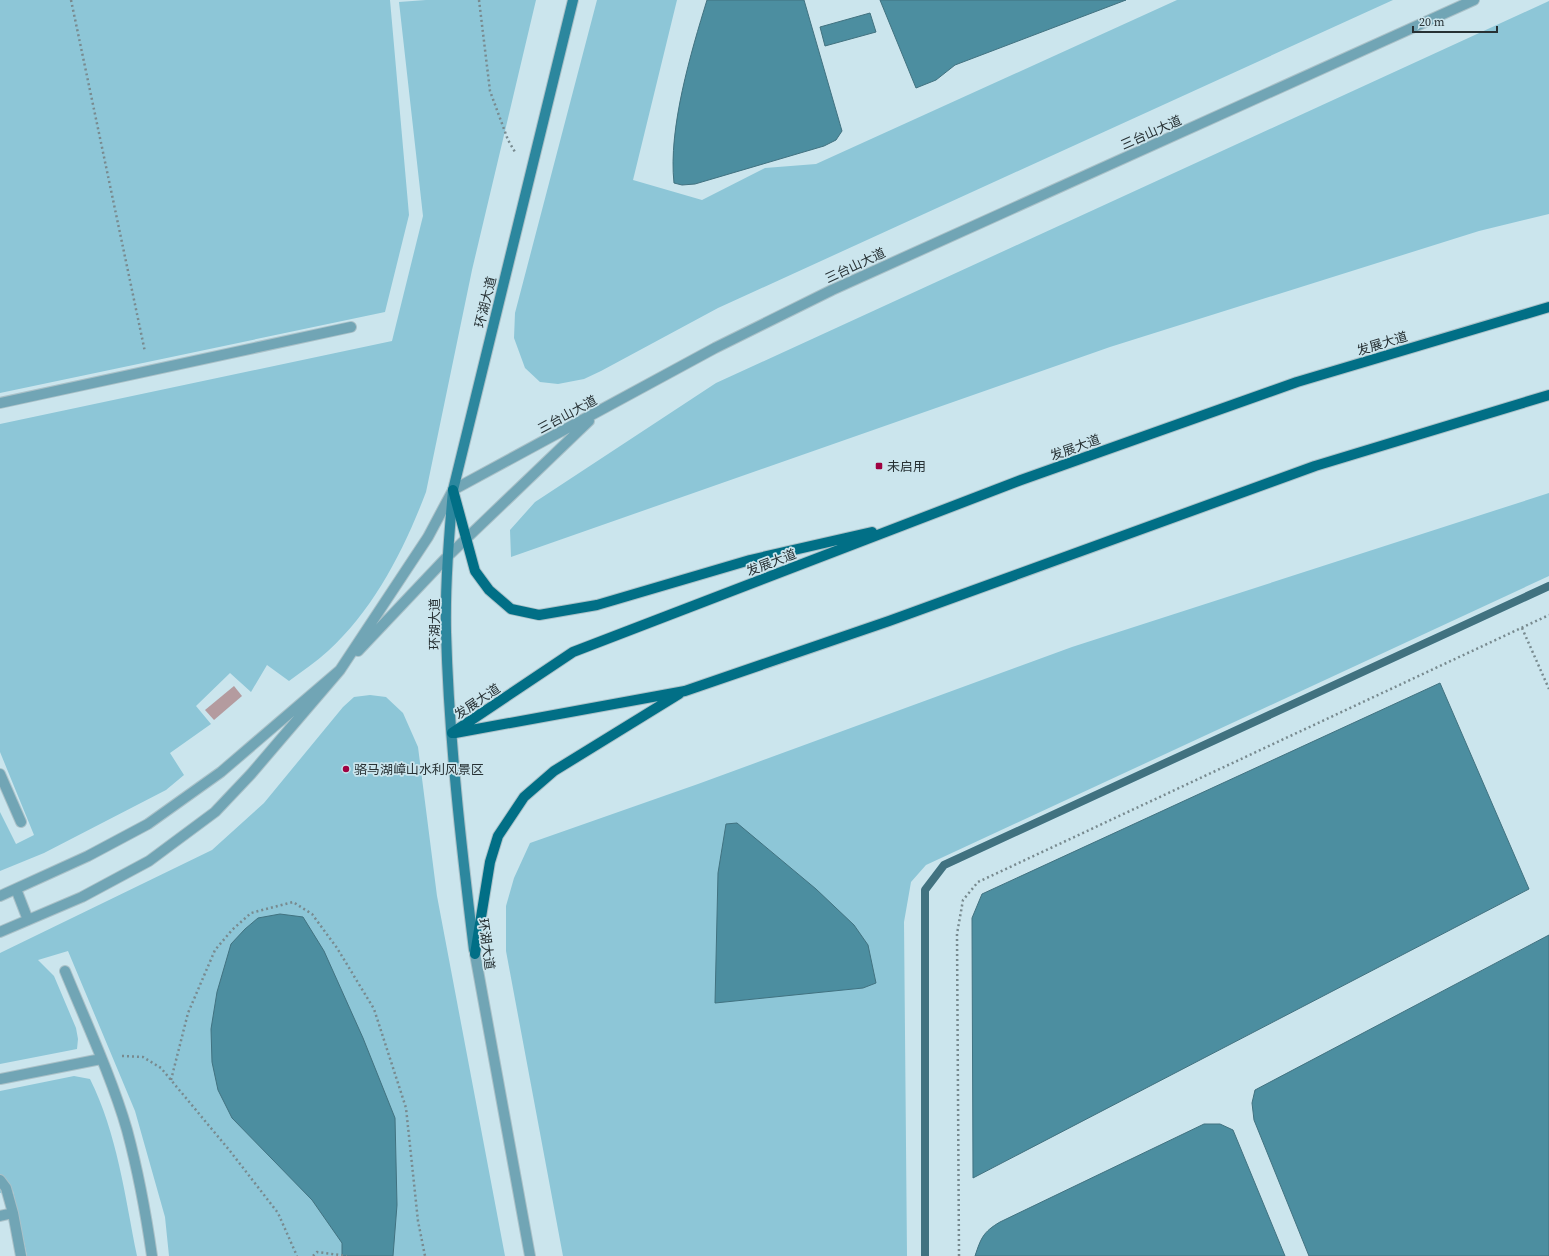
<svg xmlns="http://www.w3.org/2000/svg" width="1549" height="1256" viewBox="0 0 1549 1256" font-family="'Source Serif 4','Noto Sans SC',serif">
	<rect width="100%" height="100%" fill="#cbe5ed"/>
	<path fill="#8dc6d7" d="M0,0H390L409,215L385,312L0,393Z
		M426,0H536L472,270L426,492C404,550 374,609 328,651C316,662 302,671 289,681L267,665L251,692L230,673L196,706L211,724L170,753L184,775L166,790L44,853L0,871V812L16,844L34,835L0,752V424L392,341L423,216L399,2Z
		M597,0H677L633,180L702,200L765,168L816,164L1177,0H1393L718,308L601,371L584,379L558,384L540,382L525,368L514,338L515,313Z
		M1549,1V214L1479,231L1110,347L511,557L510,530L535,502L716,383Z
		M1549,493V576L926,865L911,882L904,922L907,1256H563L506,951V906L514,878L530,843L698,784L1072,647Z
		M370,695L386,697L403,713L418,747L437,896L505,1256H169L165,1217L135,1111L68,951L38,960L54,976L76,1028L78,1039L77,1049L0,1064V953L212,850L264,803L343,707L354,697Z
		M74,1076L90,1079C117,1133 125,1196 137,1256H27L13,1191L0,1193V1091Z"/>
	<path fill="#4c8ea0" stroke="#417280" d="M707,0H804L842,131L836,140L824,146L695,184L682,185L674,183C668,129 691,52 707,0Z
		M880,0H1126L955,65L936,80L916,88Z
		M870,13L876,32L825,46L820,27Z
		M1440,683L1529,889L973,1178L972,918L982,894Z
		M737,823L816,889L854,925L868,945L876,983L863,988L715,1003L718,873L726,824Z
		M280,914L303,917L324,951L363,1038L395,1118L397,1205L393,1256H342V1243L312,1200L232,1118L218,1090L212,1062L211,1029L217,992L231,944L245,929L258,918Z
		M1549,935V1256H1309L1254,1120L1252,1103L1255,1090Z
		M1204,1124H1220L1233,1130L1285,1256H975C981,1238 983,1232 1000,1222Z"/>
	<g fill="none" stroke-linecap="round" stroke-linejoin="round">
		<path stroke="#417280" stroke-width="8" d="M925,1256V890L944,865L1549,586"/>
	</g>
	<path fill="#b49b9f" d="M234,686L242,696L214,720L205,710Z"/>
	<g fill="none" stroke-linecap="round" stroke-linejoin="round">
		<defs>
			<path id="lane" d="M0,403L351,327
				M0,774L21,822
				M65,971C86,1022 112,1078 127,1130C138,1171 146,1214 152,1256
				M0,1079L101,1059
				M0,1180L6,1188L13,1213
				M0,1216L13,1213L21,1256"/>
			<path id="street" d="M358,651L447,557L589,421
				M340,670L428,537L453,490L715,348L832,290L1474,0
				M16,889L28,920
				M0,896L88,856L148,824L221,772L340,670L251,774L215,812L149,861L82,897L0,932
				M475,954L530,1256"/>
			<path id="secondary" d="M474,950C461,844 449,739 446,632C445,585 449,537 453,490L573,0"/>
			<path id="primary" d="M453,490L475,571L489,590L511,609L539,615L597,605L750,560L872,532
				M452,733L573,652L1021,480L1297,382L1549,307
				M455,733L685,691L889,621L1315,466L1549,395
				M475,954L490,862L498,836L524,797L554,771L679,694"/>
		</defs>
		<use href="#lane" stroke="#aac1c8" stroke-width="12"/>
		<use href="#street" stroke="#aac1c8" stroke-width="12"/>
		<use href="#secondary" stroke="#aac1c8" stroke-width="12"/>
		<use href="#primary" stroke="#aac1c8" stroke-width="12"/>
		<path stroke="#788a8f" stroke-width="2.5" stroke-dasharray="2 3" stroke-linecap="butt" d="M71,0L145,352
			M479,0L490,91L508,140L515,152
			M1522,628L1549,689
			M122,1056L143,1057L161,1068L230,1151L278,1213L297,1256
			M171,1080L188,1013L215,950L232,930L251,913L293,902L312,914L337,948L374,1009L406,1108L418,1221L425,1256
			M313,1256L317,1252L347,1256
			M959,1256L957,934L963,900L978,882L1549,615"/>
		<use href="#lane" stroke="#71a5b5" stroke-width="10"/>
		<use href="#street" stroke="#71a5b5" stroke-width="10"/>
		<use href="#secondary" stroke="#2c879e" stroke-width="10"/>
		<use href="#primary" stroke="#016f86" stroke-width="10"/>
	</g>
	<g fill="#9f0141" stroke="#cbe5ed" stroke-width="1.5">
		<rect x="875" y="462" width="8" height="8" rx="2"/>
		<circle cx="346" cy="769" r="4"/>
	</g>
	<g text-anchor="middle" stroke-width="3.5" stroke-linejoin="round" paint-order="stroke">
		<g font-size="13" fill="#273134" stroke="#cbe5ed">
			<text transform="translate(1151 132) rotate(-24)" y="5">三台山大道</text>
			<text transform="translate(855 265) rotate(-25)" y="5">三台山大道</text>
			<text transform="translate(485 302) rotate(-76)" y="5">环湖大道</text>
			<text transform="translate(1382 343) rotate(-17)" y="5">发展大道</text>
			<text transform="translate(567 414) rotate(-28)" y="5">三台山大道</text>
			<text transform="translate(1075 447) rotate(-20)" y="5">发展大道</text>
			<text transform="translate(771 562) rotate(-21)" y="5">发展大道</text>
			<text transform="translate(434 624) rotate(-90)" y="5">环湖大道</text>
			<text transform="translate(477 701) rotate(-34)" y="5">发展大道</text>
			<text transform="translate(487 944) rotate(82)" y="5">环湖大道</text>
		</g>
		<g font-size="13" fill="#273134" stroke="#cbe5ed" text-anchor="start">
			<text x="887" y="471">未启用</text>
			<text x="354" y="774">骆马湖嶂山水利风景区</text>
		</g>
	</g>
	<path d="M1413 26v6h84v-6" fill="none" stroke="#273134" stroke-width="2"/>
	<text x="1419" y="26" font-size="12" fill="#273134" stroke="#cbe5ed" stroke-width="3" paint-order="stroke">20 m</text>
</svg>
